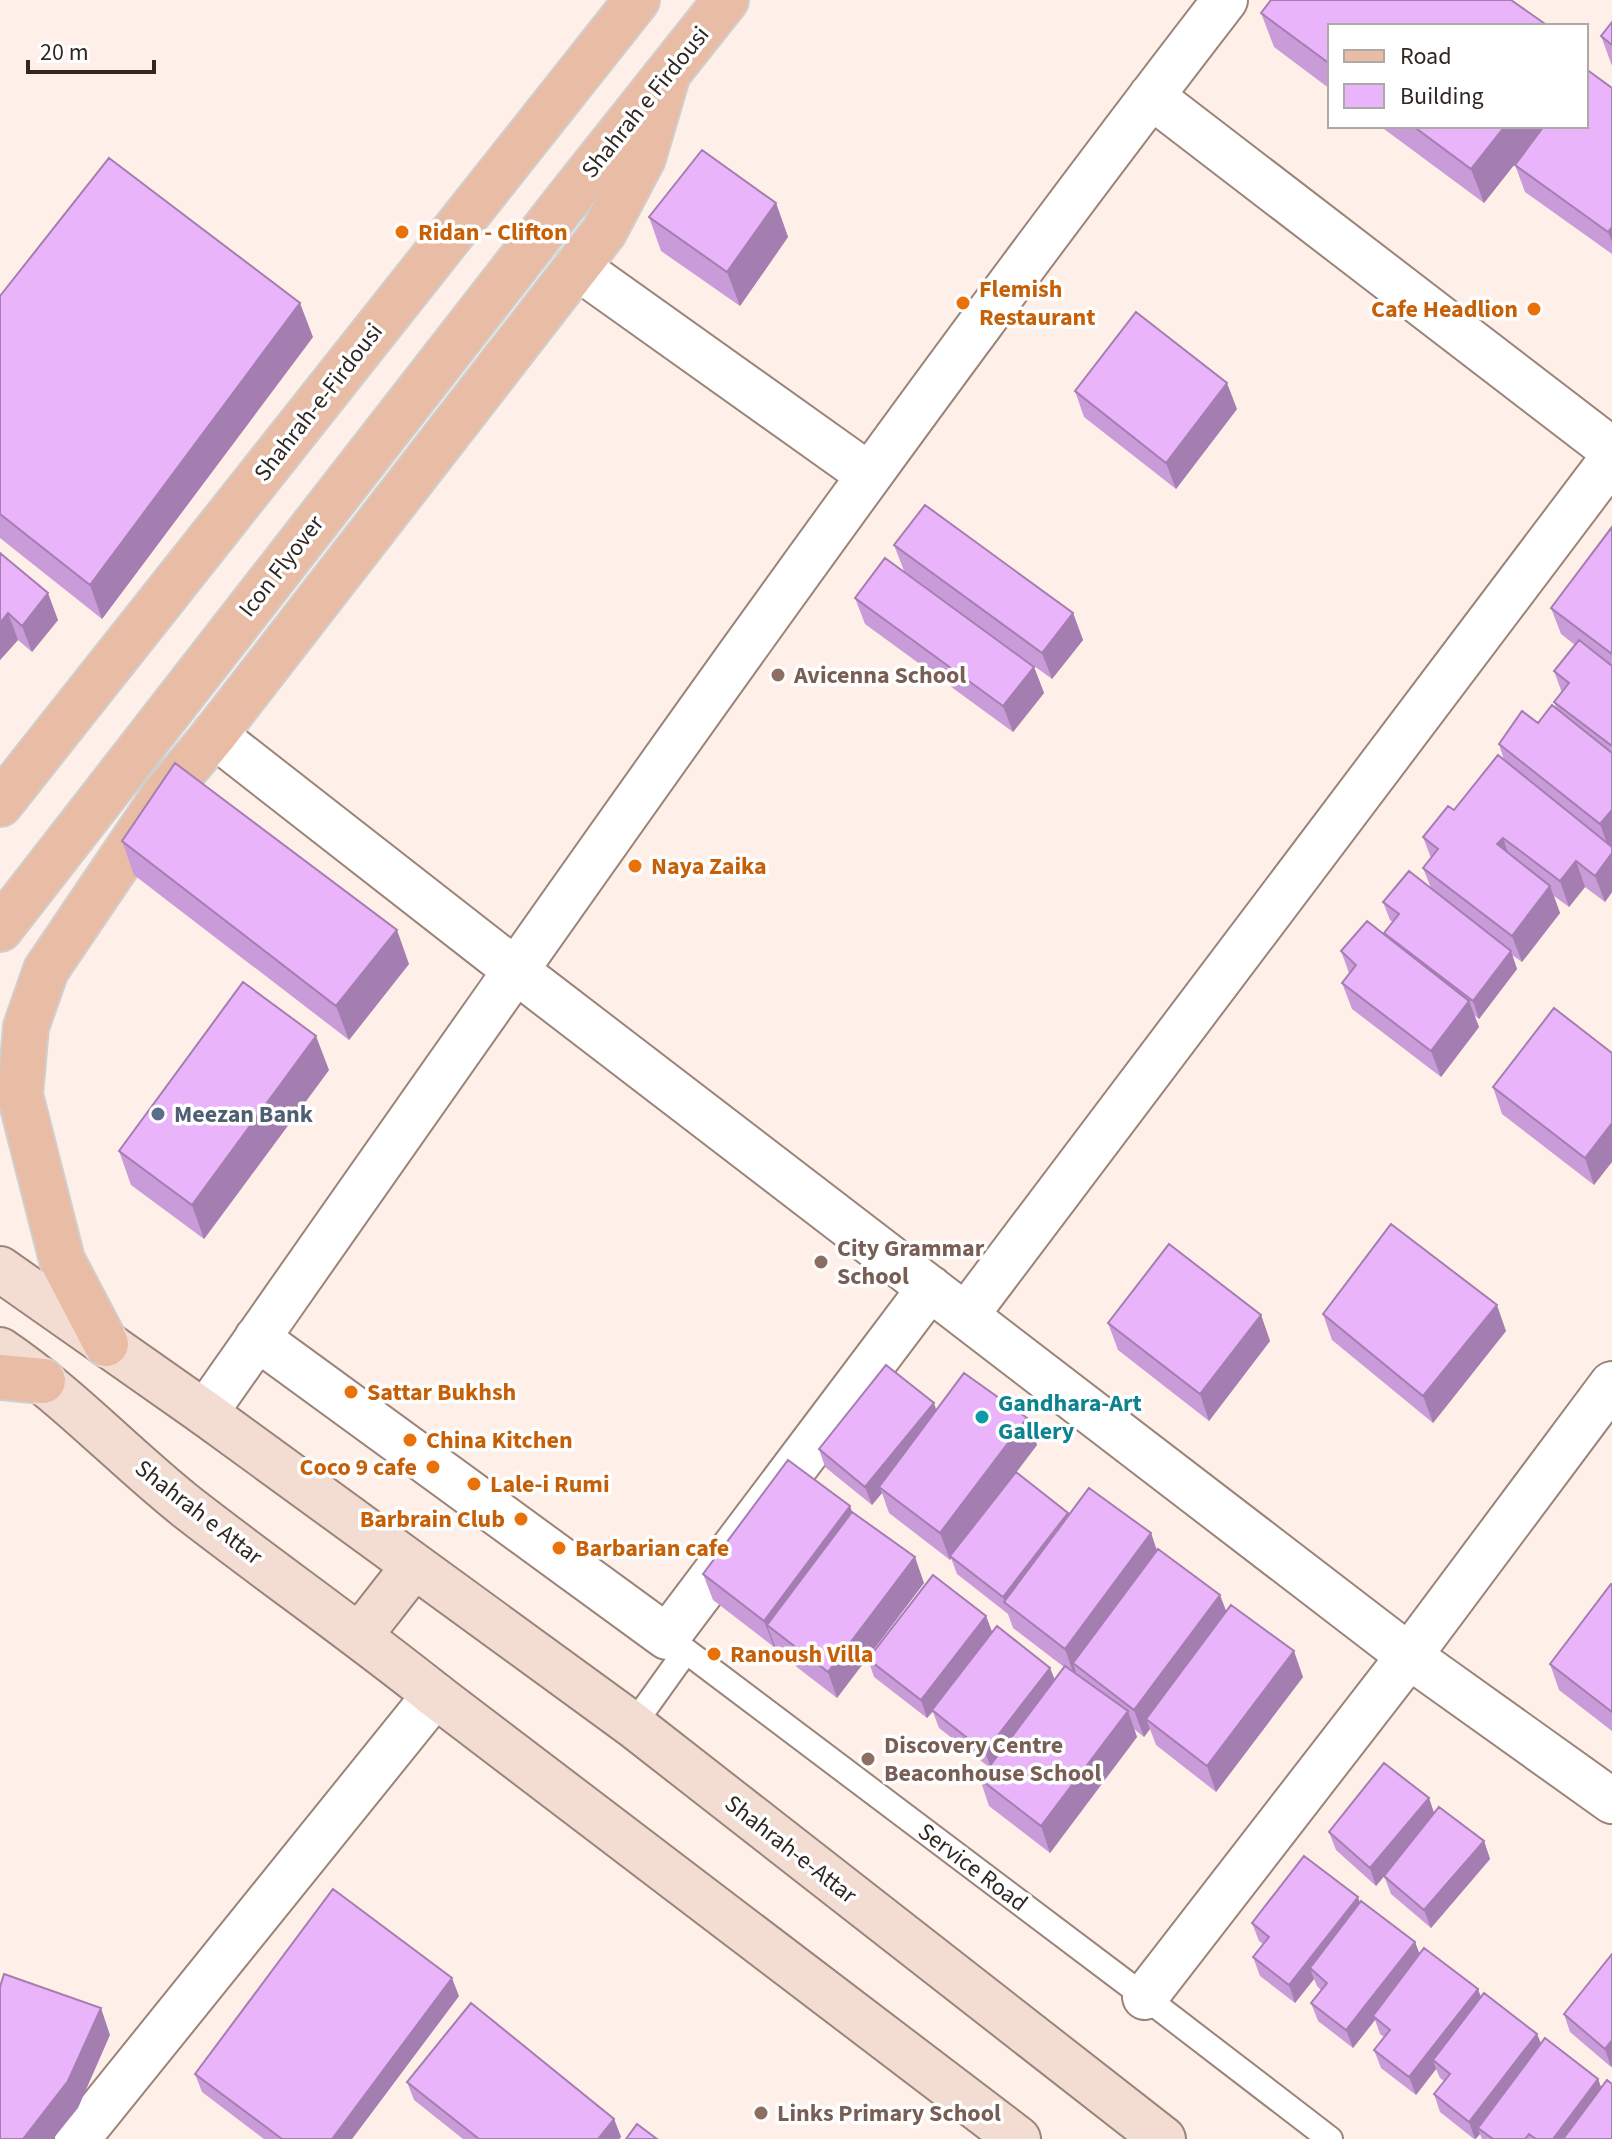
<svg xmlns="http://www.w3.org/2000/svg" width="1612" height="2139" viewBox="0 0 1612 2139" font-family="'Source Sans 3',sans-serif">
	<rect width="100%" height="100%" fill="#feefe8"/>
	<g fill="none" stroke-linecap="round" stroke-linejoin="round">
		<defs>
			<path id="lane" d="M633,1725L686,1651L1145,1997L1330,2139"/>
			<path id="street" d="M1151,96L1612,450
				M577,267L869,475
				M214,735L515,970L1409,1656L1612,1801
				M966,1315L1612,459
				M257,1338L667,1637L930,1288
				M205,1413C538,938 870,460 1225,0
				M1145,1997L1409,1656L1612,1384
				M77,2139L435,1695"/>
			<path id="secondary" d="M0,1269L205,1413L633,1725L1163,2139
				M0,1350C68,1396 123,1456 187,1507C269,1571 354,1630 435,1695L1018,2139
				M360,1635L414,1566"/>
			<path id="primary" d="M0,804L637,0
				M0,929L564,204L726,0
				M106,1344L62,1260L20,1095L26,1027L46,970L165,794L214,735L604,232L643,158L668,73
				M0,1377L43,1381"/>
		</defs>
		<use href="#lane" stroke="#9b8479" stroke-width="28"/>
		<use href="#street" stroke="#9b8479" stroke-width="48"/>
		<use href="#secondary" stroke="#9b8479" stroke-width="48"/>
		<use href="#primary" stroke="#d1cfce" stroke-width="48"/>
		<use href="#lane" stroke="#fff" stroke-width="24"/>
		<use href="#street" stroke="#fff" stroke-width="44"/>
		<use href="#secondary" stroke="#f3ddd2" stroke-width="44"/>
		<use href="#primary" stroke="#e8bca5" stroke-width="44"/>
	</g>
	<path fill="#c99bd8" d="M1261,13L1330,26V89L1274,47Z
		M1612,22V66L1601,36Z
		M1612,88V254L1525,192L1515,165L1531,143L1484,203L1380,126H1586Z
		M776,203L788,237L740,306L661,251L649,217Z
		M0,296L313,337L102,619L0,538Z
		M1075,391L1237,409L1176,489L1084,417Z
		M1612,527V892L1605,902L1585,887L1569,907L1554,896L1560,913L1522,962L1512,955L1517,969L1479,1019L1474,1015L1479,1027L1441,1077L1352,1009L1342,983L1349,973L1341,951L1385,935L1393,922L1390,920L1383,902L1431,888L1423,868L1431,858L1423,837L1454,810L1504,760L1499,744L1538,723L1557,709L1554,702L1562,693L1554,671L1575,645L1561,634L1551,608Z
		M894,545L1073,613L1083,640L1052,679L904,571Z
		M0,553L58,620L32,652L18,640L0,660Z
		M855,598L1034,667L1044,693L1013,732L865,624Z
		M122,841L409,964L349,1040L134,875Z
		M1554,1008L1594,1185L1502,1114L1493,1087Z
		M329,1070L204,1239L131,1185L119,1151Z
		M1323,1314L1506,1331L1433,1423L1332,1340Z
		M1261,1315L1270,1341L1209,1421L1118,1350L1108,1323Z
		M936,1410L1027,1418L1037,1445L1016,1472L1068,1513L1151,1533L1157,1551L1303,1677L1216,1792L1156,1745L1150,1729L1144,1737L1134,1729L1137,1737L1050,1853L989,1806L980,1779L989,1767L939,1728L933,1712L927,1718L874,1677L868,1659L986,1616L992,1633L1050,1668L1055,1680L1064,1667L1013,1628L1008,1614L957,1574L951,1558L950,1560L889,1513L882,1493L872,1505L825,1467L819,1449Z
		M853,1512L924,1583L837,1698L776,1651L775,1646L774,1647L713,1600L703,1574Z
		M1612,1585V1731L1559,1690L1550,1664Z
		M1429,1798L1434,1813L1484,1841L1490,1859L1431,1928L1391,1894L1384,1876L1376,1886L1336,1850L1329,1832Z
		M1360,1903L1415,1942L1419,1954L1478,1989L1481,1997L1537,2034L1541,2043L1598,2079L1601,2087L1612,2139H1482L1480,2134L1476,2139H1474L1440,2112L1434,2094L1444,2081L1440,2078L1436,2069L1416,2095L1381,2068L1374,2050L1384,2037L1380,2034L1375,2020L1353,2048L1318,2021L1311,2003L1321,1990L1317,1986L1314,1979L1295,2003L1260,1976L1253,1957L1263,1944L1259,1941L1252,1923Z
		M1612,1954L1611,2067L1570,2032L1564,2014Z
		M459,1996L352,2139H264L202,2092L195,2074Z
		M407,2082L614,2119L621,2137L619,2139H463L414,2100Z"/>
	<path fill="#a47eb0" d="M1505,126H1545L1484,203L1471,169Z
		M776,203L788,237L740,306L727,272Z
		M1612,227V242L1608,232Z
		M300,303L313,337L102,619L90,585Z
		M1227,383L1237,409L1176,489L1166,463Z
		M48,593L58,620L32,652L22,626Z
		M8,613L18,640L0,660V623Z
		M1073,613L1083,640L1052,679L1042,653Z
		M1034,667L1044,693L1013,732L1003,706Z
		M1612,810V848L1610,851L1600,824Z
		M1503,838L1512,865L1497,844Z
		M1612,853V892L1605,902L1595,876Z
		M1576,861L1585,887L1569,907L1560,881Z
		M1550,886L1560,913L1522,962L1512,936Z
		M397,930L409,964L349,1040L336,1006Z
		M1511,951L1517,969L1479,1019L1473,1001Z
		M1469,1001L1479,1027L1441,1077L1431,1051Z
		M316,1036L329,1070L204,1239L192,1205Z
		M1612,1123V1162L1594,1185L1585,1158Z
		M1497,1305L1506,1331L1433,1423L1423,1396Z
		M1261,1315L1270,1341L1209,1421L1200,1394Z
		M934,1403L940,1421L879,1487L882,1493L872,1505L865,1487Z
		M1027,1418L1037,1445L952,1557L950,1556L951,1558L950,1560L940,1533Z
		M850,1506L860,1532L767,1625L775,1646L774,1647L764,1621Z
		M1068,1513L1005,1603L1003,1597Z
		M1151,1533L1160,1560L1073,1663L1076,1672L1074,1675L1065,1649Z
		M915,1557L924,1583L837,1698L828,1672Z
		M1220,1595L1230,1621L1146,1719L1150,1729L1144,1737L1134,1710Z
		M986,1616L993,1634L927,1718L921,1700Z
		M1294,1651L1303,1677L1216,1792L1207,1766Z
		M1050,1668L1057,1686L992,1770L985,1752Z
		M1128,1711L1137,1737L1050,1853L1041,1826Z
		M1429,1798L1435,1816L1376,1886L1370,1868Z
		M1484,1841L1490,1859L1431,1928L1424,1910Z
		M1358,1897L1364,1915L1310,1968L1314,1979L1295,2003L1289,1985Z
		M1415,1942L1422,1960L1373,2016L1375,2020L1353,2048L1346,2030Z
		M452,1978L459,1996L352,2139H332Z
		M1478,1989L1484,2007L1433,2060L1436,2069L1416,2095L1409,2077Z
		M101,2008L110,2035L78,2108L53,2139H23Z
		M1537,2034L1544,2052L1478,2128L1480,2134L1475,2139L1469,2122Z
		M1612,2040V2066L1611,2067L1605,2049Z
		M1598,2079L1605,2098L1573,2139H1553Z
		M614,2119L621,2137L619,2139H598Z"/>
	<path fill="#eab4fb" stroke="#a47eb0" stroke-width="2" d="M1271,0H1511L1548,26H1330V64L1261,13Z
		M1612,22V45L1601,36Z
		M1586,69L1612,88V227L1608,232L1515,165L1544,126H1586Z
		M1413,126H1505L1471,169Z
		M702,150L776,203L727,272L649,217Z
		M109,158L300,303L90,585L0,514V296Z
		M1136,312L1227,383L1166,463L1075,391Z
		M925,505L1073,613L1042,653L894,545Z
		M1612,527V654L1551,608Z
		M0,553L48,593L22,626L8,613L0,623Z
		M885,558L1034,667L1003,706L855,598Z
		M1579,640L1612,666V746L1554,702L1569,683L1554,671Z
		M1552,705L1612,753V810L1600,824L1499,744L1522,711L1538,723Z
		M1498,755L1612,847V853L1595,876L1576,861L1560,881L1503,838L1497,844L1550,886L1512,936L1423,868L1438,849L1423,837L1448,806L1454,810Z
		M175,763L397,930L336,1006L122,841Z
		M1409,871L1511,951L1473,1001L1384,933L1399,914L1383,902Z
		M1367,921L1469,1001L1431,1051L1342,983L1356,965L1341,951Z
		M243,982L316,1036L192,1205L119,1151Z
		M1554,1008L1612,1053V1123L1585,1158L1493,1087Z
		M1391,1224L1497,1305L1423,1396L1323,1314Z
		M1169,1244L1261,1315L1200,1394L1108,1323Z
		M886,1365L934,1403L865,1487L819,1449Z
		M964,1373L1027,1418L940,1533L879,1487Z
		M788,1460L850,1506L764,1621L703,1574Z
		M1016,1472L1068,1513L1003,1597L950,1556Z
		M1089,1488L1151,1533L1065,1649L1004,1602Z
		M852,1512L915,1557L828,1672L767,1625Z
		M1158,1549L1220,1595L1134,1710L1073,1663Z
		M933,1575L986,1616L921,1700L868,1659Z
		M1611,1584L1612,1585V1712L1550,1664Z
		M1231,1605L1294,1651L1207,1766L1146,1719Z
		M997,1626L1050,1668L985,1752L932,1710Z
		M1065,1666L1128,1711L1041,1826L980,1779Z
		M1384,1763L1429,1798L1370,1868L1329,1832Z
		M1439,1807L1484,1841L1424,1910L1384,1876Z
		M1304,1856L1358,1897L1289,1985L1253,1957L1269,1937L1252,1923Z
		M333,1889L452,1978L332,2139H282L195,2074Z
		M1361,1901L1415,1942L1346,2030L1311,2003L1327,1983L1310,1968Z
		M1424,1948L1478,1989L1409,2077L1374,2050L1390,2030L1373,2016Z
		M1612,1954V2040L1605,2049L1564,2014Z
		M4,1974L101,2008L68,2081L23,2139H0V1987Z
		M1484,1993L1537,2034L1469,2122L1434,2094L1450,2074L1433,2060Z
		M471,2003L614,2119L598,2139H479L407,2082Z
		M1545,2038L1598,2079L1553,2139H1536L1529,2134L1525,2139H1493L1478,2128Z
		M1607,2080L1612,2084V2139H1563Z
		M637,2124L657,2139H626Z"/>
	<g fill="#e8710a" stroke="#fff" stroke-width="3">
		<circle cx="402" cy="232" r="8"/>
		<circle cx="963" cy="303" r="8"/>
		<circle cx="1534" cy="309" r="8"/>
		<circle cx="635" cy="866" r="8"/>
		<circle cx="351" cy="1392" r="8"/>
		<circle cx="410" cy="1440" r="8"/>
		<circle cx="433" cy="1467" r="8"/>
		<circle cx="474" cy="1484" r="8"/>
		<circle cx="521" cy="1519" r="8"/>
		<circle cx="559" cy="1548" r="8"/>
		<circle cx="714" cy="1654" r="8"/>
	</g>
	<g fill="#8d6e63" stroke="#fff" stroke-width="3">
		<circle cx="778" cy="675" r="8"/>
		<circle cx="821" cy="1262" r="8"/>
		<circle cx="868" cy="1759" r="8"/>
		<circle cx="761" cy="2113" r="8"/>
	</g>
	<circle fill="#5c6f8a" stroke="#fff" stroke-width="3" cx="158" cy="1114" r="8"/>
	<circle fill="#0f9aa8" stroke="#fff" stroke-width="3" cx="982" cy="1417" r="8"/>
	<g text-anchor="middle" stroke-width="7" stroke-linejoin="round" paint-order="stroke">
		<g font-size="24" fill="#302722" stroke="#fff">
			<text transform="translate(645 102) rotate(-51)" y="8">Shahrah e Firdousi</text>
			<text transform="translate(318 402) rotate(-52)" y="8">Shahrah-e-Firdousi</text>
			<text transform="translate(281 566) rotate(-52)" y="8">Icon Flyover</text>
			<text transform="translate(199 1512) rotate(38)" y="8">Shahrah e Attar</text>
			<text transform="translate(791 1849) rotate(38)" y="8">Shahrah-e-Attar</text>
			<text transform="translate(973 1867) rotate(37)" y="8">Service Road</text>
		</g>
		<g font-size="24" font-weight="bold" fill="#c56008" stroke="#fff" text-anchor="start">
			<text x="418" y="240">Ridan - Clifton</text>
			<text x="979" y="297">Flemish<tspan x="979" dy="28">Restaurant</tspan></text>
			<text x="1518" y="317" text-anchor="end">Cafe Headlion</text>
			<text x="651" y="874">Naya Zaika</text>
			<text x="367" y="1400">Sattar Bukhsh</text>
			<text x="426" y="1448">China Kitchen</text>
			<text x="417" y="1475" text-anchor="end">Coco 9 cafe</text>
			<text x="490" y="1492">Lale-i Rumi</text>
			<text x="505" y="1527" text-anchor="end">Barbrain Club</text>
			<text x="575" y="1556">Barbarian cafe</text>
			<text x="730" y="1662">Ranoush Villa</text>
		</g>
		<g font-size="24" font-weight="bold" fill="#785e54" stroke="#fff" text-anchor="start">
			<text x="794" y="683">Avicenna School</text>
			<text x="837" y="1256">City Grammar<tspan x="837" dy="28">School</tspan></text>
			<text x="884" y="1753">Discovery Centre<tspan x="884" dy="28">Beaconhouse School</tspan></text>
			<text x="777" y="2121">Links Primary School</text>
		</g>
		<g font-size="24" font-weight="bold" fill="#4e5e75" stroke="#fff" text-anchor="start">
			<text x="174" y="1122">Meezan Bank</text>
		</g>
		<g font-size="24" font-weight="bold" fill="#0d838f" stroke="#fff" text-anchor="start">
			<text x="998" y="1411">Gandhara-Art<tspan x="998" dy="28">Gallery</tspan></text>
		</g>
	</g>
	<rect x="1328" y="24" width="260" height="104" fill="#ffffff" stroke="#aca9a7" stroke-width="2"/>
	<rect x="1344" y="50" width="40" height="12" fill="#e8bca5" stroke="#aca9a7" stroke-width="2"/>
	<text x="1400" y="64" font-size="24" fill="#302722">Road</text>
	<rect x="1344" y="84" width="40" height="24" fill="#eab4fb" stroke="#aca9a7" stroke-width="2"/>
	<text x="1400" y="104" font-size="24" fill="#302722">Building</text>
	<path d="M28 60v12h126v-12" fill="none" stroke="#302722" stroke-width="4"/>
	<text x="40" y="60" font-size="24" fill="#302722" stroke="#ffffff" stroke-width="6" paint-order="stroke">20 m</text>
</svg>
